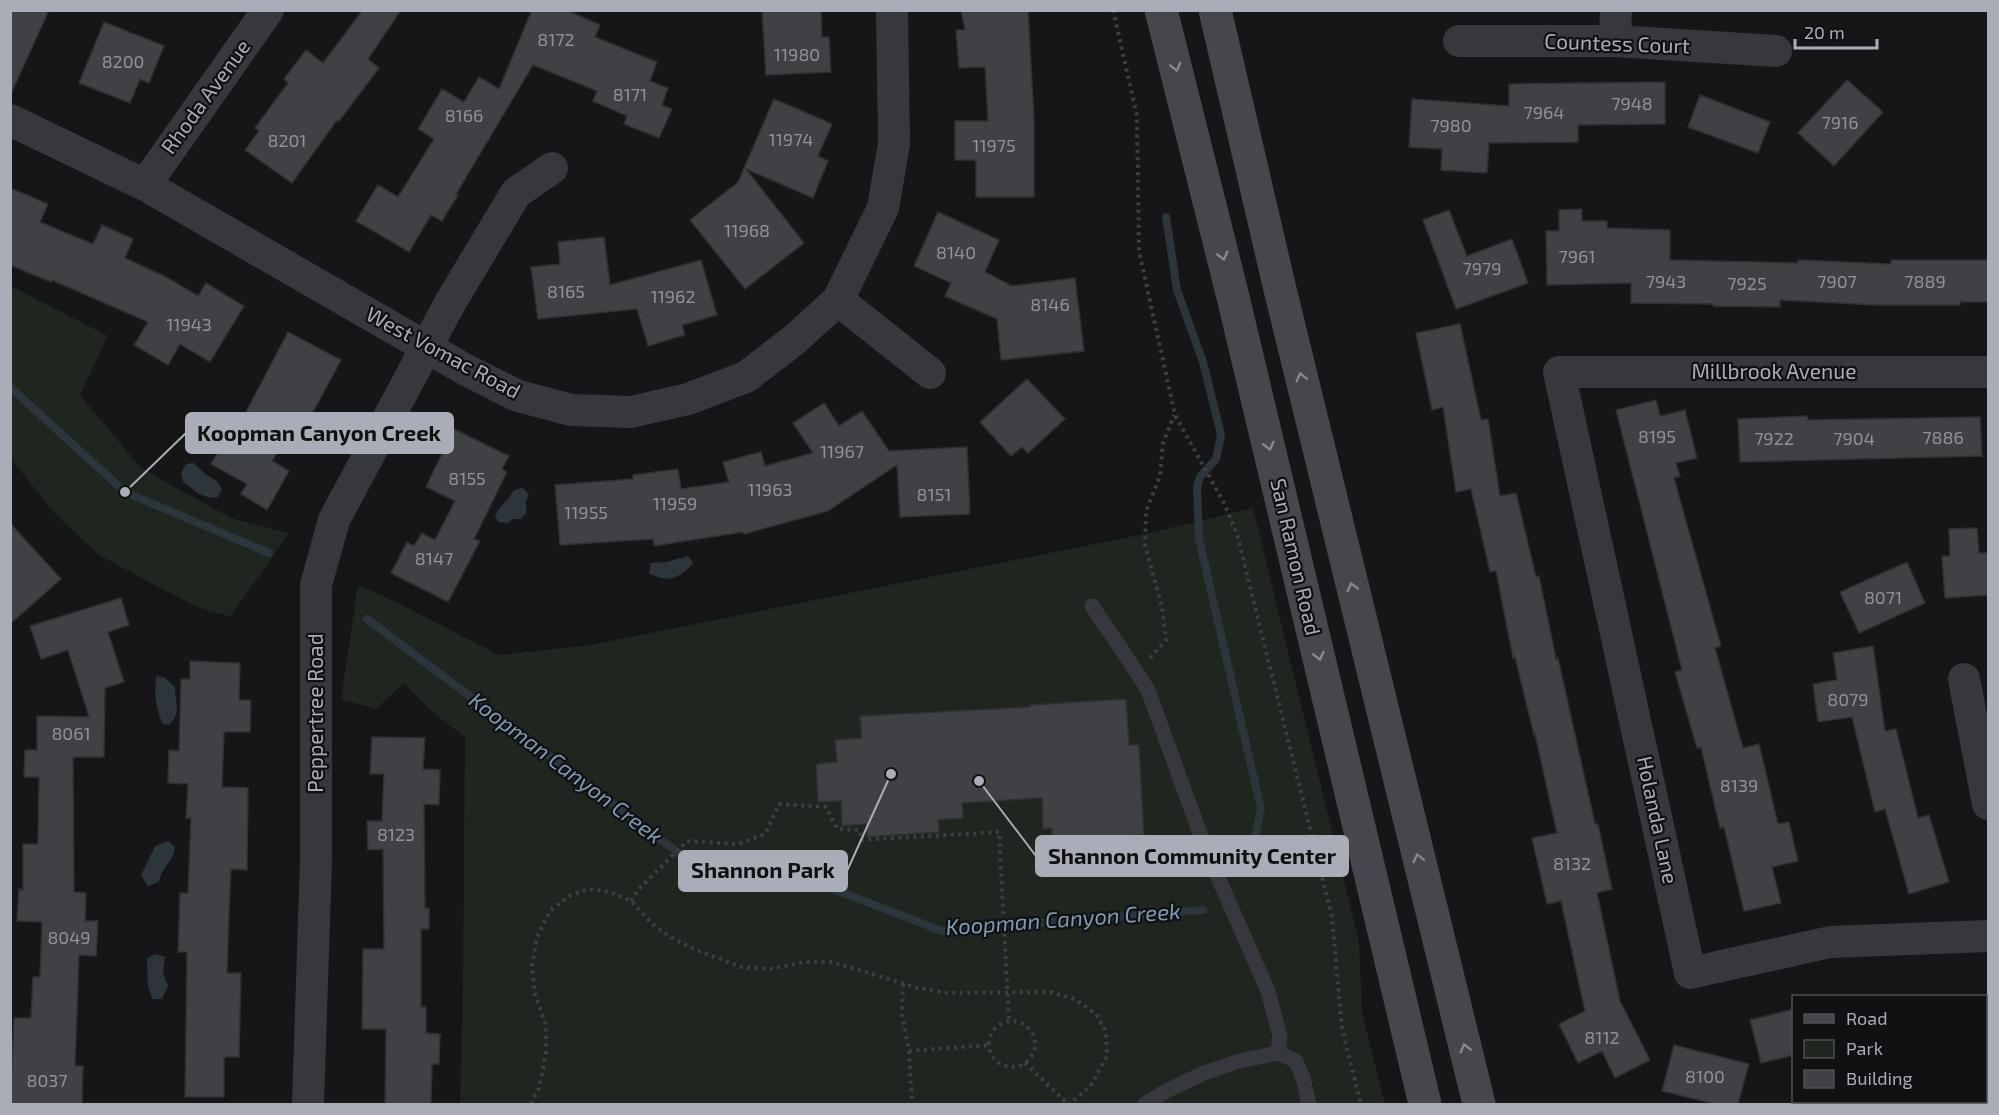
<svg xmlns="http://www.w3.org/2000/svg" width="1999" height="1115" viewBox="0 0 1999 1115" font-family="'Exo 2',sans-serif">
	<rect width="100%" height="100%" fill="#161618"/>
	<path fill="#1e261f" d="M11,286L108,336L80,395L141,468L231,518L289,533L230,617L194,606L99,555L57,516L11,459Z
		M1253,508L1359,942L1362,1012L1385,1104H460L463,981L465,737L436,715L404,683L376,709L341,699L358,585L398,603L499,655L590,645L1149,533Z"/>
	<path fill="#2c353c" d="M194,463L205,474L217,481L222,489L218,497C203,500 195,490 183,482L181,473L186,464Z
		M523,488L529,495L526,501V513L521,519H513L508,523L498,522L495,516C499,506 509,500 514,490Z
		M688,556L693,563C681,578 666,584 649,573L651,563L666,562Z
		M157,676L165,678L175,687C175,704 182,712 169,725L163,724C156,710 153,691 157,676Z
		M168,841L175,847C173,863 162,866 159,882L148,886L141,875L155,846Z
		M156,954L165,957L163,973L168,986L162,999H153L148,987L147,958Z"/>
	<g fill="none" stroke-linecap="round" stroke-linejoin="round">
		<path stroke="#2c353c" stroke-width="8" d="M1166,217L1177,290L1203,362L1221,435L1216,459L1200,477L1197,488L1199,539L1261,809L1247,872
			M10,387L125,492L269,553
			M367,619L692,863L752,879L815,882L942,931L1203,910"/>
	</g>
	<path fill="#404145" stroke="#303034" stroke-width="1.5" d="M10,10H49L10,96Z
		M363,10H401L368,59L379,68L339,121L337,120L292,183L245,150L259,131L255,128L288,83L284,79L306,50L323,63Z
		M532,10H566L600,25L595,37L657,62L650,81L668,88L662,105L672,109L659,138L624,124L627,116L593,101L597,91L533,65L456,194L458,195L442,221L431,215L409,252L356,221L378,185L398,197L434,139L418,129L442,89L464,102L479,77L499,89Z
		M762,10H821L822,37H829L831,72L766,75Z
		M961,10H1028L1034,119V197H976V160H955V121H988L985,67L959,68L956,30H965Z
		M104,22L164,46L149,83L140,79L130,103L79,83Z
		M1847,80L1883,112L1834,166L1798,133Z
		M1665,82V124L1578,125V142L1489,143L1487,173L1441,170L1442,149L1409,147L1412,99L1509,106V84Z
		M1700,95L1770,122L1758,153L1688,127Z
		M774,99L832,124L818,156L828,161L813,198L746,169L804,243L745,289L690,220L738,182Z
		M10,188L48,204L40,222L93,244L102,225L133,239L125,258L168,278L198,296L206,283L244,306L210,362L180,344L168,365L134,345L148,322L52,280L51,282L10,265Z
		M1582,209V221H1607V228L1670,230V260L1798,263V260L1891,264V260H1989V302H1960V305H1875L1780,300V307L1713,306V304L1631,303V283L1547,285L1546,231H1559V210Z
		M1449,210L1467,256L1512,239L1528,283L1456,309L1423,220Z
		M938,212L999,240L985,272L1012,286L1075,278L1084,351L1001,360L997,319L945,296L951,283L914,266Z
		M604,237L610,285L701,260L717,315L682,325L685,335L648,346L637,309L538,319L531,267L560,264L558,242Z
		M1460,324L1481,420L1488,419L1500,496L1516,493L1536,577L1539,576L1556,659L1558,658L1595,824H1598L1612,889L1597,893L1620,1001L1650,1060L1615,1078L1602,1051L1578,1063L1559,1024L1585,1011L1561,901L1547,904L1532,838L1557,833L1535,734L1534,735L1515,657L1513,658L1496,571L1490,572L1471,489L1456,492L1443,407L1432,410L1416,333Z
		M288,332L341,360L307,423L297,418L272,461L289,471L267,510L241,494L247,484L211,464L241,415L244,416Z
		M1027,379L1065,419L1028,453L1022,447L1011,456L980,422Z
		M1656,400L1660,416L1685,410L1697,458L1676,463L1680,476L1674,478L1721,646L1715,648L1743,748L1759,744L1778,824L1789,822L1798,861L1772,867L1781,903L1744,911L1724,827L1720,828L1701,747L1697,748L1675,672L1682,670L1616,410Z
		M824,403L839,426L862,411L889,451L967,447L970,514L900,517L897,465L828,511L744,534L743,532L654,546L653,539L560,545L555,485L633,479V475L678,469L681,489L729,482L723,462L761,452L765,466L813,453L793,423Z
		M1807,416L1808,420L1980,417L1982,456L1740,462L1738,419Z
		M454,429L509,456L502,469L507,472L474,539L480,541L448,602L391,573L407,542L414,546L422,533L435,540L455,501L426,487Z
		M10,523L61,579L10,624Z
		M1977,528L1979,553H1989V595L1945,598L1942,556H1950L1949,529Z
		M1907,562L1925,603L1859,633L1840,592Z
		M121,598L129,625L108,632L124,682L105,688L104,757H73L74,892L86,893L85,921H98L96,956L79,955L75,1066H83L82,1104H10L14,1018H31L33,977H40L42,922L17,921L19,889L23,890V844H38L39,777H24L25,750H37V716L89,717L68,650L41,659L30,626Z
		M1873,646L1885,731L1896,729L1918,818L1929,815L1949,882L1909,894L1885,809L1875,812L1852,717L1818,722L1813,684L1837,680L1833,653Z
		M190,661L240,663L239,700H251L250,732H224L222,787L248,788L247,870L231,869L229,911L227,973H241L239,1057H224V1097H185L187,952H178L180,893H188L191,818H186L188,784L168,783L169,750L179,751L181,679H190Z
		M1126,699L1129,745H1139L1144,835L1052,841V828L1043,829L1042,798L962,803L963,818L938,820L939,832L867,837L866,824L842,826L841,801L818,802L816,764L837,762L835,740L862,738L860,716L1030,707V705Z
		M372,737L425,738L423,769L440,770L439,805L424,804L425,908H429V929H421V1007H426V1033L440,1034L439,1064H432L431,1104H385L386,1029H362L363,949H384L383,849L368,850L367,821H382L384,774H370Z
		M1794,1009V1055L1761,1063L1750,1020Z
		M1674,1045L1749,1064L1738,1104H1715L1662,1091Z"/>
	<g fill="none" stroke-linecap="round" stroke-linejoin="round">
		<path stroke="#3d3f44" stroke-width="4" stroke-dasharray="3 4.5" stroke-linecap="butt" d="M1113,10L1137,116L1139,251L1175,415L1224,503L1237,534L1332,917L1342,1029L1361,1104
			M1150,658L1166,640L1162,607L1145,545L1146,511L1160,476L1163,443L1174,415
			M631,901L638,890L687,841L738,844L765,834L779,804L826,807L837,829L860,830L861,840L999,832L1009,1021
			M903,984L902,1015L909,1051L912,1104
			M989 1044a23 23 0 1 1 46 0a23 23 0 1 1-46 0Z
			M909,1051L989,1045
			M1025,1063L1068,1104
			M531,1104L539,1088L546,1054V1025L535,994L532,966L537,937L550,911L569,896L589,889L611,892L631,901L651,923L672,938L696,950L741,967L770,969L804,962H832L918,988L947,993L1050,992L1074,999L1096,1014L1106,1031L1107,1056L1090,1087L1069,1104"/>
		<path stroke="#37383d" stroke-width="15" d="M1092,606L1126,656L1148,690L1206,850L1268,991L1280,1037L1278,1053
			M1145,1104L1166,1091L1204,1073L1239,1061L1278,1053L1296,1061L1303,1078L1309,1104"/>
		<path stroke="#37383d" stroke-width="32" d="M1459,41H1615L1776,51
			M1615,41L1616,10
			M10,120L145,185L466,370L518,396L571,410L631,412L688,399L746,377L794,340L838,300L883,208L894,144L892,10
			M145,185L268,10
			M838,300L930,373
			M1988,372H1559L1690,973L1830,942L1988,936
			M1964,679L1988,804
			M308,1104L316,860V585L334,520L450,303L516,193L552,168"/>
		<path stroke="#45474d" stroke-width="33" d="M1161,10L1232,293L1425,1104
			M1215,10L1278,281L1479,1104"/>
	</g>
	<defs><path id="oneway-chevron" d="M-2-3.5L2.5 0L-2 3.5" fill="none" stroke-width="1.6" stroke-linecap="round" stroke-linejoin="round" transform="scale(1.5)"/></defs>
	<g stroke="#858993">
		<use href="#oneway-chevron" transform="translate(1176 67) rotate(76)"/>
		<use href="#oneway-chevron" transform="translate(1223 256) rotate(76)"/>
		<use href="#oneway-chevron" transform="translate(1301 377) rotate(-104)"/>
		<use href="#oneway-chevron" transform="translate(1269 446) rotate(77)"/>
		<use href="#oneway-chevron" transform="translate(1352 587) rotate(-104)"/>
		<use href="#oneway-chevron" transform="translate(1319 656) rotate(77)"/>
		<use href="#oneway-chevron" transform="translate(1418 858) rotate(-104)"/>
		<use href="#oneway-chevron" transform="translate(1465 1048) rotate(-104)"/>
	</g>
	<g text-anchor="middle" stroke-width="4.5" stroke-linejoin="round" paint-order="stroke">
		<g font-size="18" fill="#8e929b">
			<text x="556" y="46">8172</text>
			<text x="797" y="61">11980</text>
			<text x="123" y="68">8200</text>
			<text x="630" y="101">8171</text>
			<text x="1632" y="110">7948</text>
			<text x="1544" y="119">7964</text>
			<text x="464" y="122">8166</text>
			<text x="1840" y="129">7916</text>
			<text x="1451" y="132">7980</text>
			<text x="791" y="146">11974</text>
			<text x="287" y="147">8201</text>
			<text x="994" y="152">11975</text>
			<text x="747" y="237">11968</text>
			<text x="956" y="259">8140</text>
			<text x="1577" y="263">7961</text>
			<text x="1482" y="275">7979</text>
			<text x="1666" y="288">7943</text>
			<text x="1837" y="288">7907</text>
			<text x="1925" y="288">7889</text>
			<text x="1747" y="290">7925</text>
			<text x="566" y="298">8165</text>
			<text x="673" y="303">11962</text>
			<text x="1050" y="311">8146</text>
			<text x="189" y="331">11943</text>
			<text x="1657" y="443">8195</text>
			<text x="1943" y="444">7886</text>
			<text x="1774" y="445">7922</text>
			<text x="1854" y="445">7904</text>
			<text x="842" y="458">11967</text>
			<text x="467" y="485">8155</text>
			<text x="770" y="496">11963</text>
			<text x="934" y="501">8151</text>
			<text x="675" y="510">11959</text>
			<text x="586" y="519">11955</text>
			<text x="434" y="565">8147</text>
			<text x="1883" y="604">8071</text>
			<text x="1848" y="706">8079</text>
			<text x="71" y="740">8061</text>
			<text x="1739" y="792">8139</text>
			<text x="396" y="841">8123</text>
			<text x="1572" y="870">8132</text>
			<text x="69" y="944">8049</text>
			<text x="1602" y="1044">8112</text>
			<text x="1705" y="1083">8100</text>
			<text x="47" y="1087">8037</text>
		</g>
		<g font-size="21" fill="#a8adb8" stroke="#111113">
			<text transform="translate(1617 44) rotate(2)" y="7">Countess Court</text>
			<text transform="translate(206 97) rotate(-54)" y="7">Rhoda Avenue</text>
			<text transform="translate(443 353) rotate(28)" y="7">West Vomac Road</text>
			<text x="1774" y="379">Millbrook Avenue</text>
			<text transform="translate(1295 557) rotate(77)" y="7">San Ramon Road</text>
			<text transform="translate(316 713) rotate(-90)" y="7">Peppertree Road</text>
			<text transform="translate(1657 820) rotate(78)" y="7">Holanda Lane</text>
		</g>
		<g font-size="22" font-style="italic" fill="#7f9bb3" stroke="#111113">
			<text transform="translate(566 768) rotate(37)" y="8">Koopman Canyon Creek</text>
			<text transform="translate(1063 919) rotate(-4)" y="8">Koopman Canyon Creek</text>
		</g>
	</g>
	<path fill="none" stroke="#a8adb8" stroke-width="2" d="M125 492L186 433M979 781L1036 856M891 774L847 871"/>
	<g fill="#a8adb8" stroke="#111113" stroke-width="2">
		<circle cx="125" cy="492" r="6"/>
		<circle cx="979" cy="781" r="6"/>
		<circle cx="891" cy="774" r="6"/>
	</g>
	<g fill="#a8adb8" stroke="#a8adb8" stroke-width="2">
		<rect x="186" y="413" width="267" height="40" rx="6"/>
		<rect x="1036" y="836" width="312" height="40" rx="6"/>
		<rect x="679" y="851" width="168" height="40" rx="6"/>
	</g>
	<g font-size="22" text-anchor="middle" font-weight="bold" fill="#111">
		<text x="319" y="441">Koopman Canyon Creek</text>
		<text x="1192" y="864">Shannon Community Center</text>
		<text x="763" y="878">Shannon Park</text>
	</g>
	<rect width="1999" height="1115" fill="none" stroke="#a8adb8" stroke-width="24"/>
	<rect x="1792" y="995" width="195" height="108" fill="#111113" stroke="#4d4f55" stroke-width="1.5"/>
	<rect x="1804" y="1014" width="30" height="9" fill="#45474d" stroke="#4d4f55" stroke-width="1.5"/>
	<text x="1846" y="1025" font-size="18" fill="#a8adb8">Road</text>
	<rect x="1804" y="1040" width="30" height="18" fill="#1e261f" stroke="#4d4f55" stroke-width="1.5"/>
	<text x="1846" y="1055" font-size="18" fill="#a8adb8">Park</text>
	<rect x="1804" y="1070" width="30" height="18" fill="#404145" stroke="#4d4f55" stroke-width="1.5"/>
	<text x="1846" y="1085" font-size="18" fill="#a8adb8">Building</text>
	<path d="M1795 39v9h82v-9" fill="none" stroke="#a8adb8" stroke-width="3"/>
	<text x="1804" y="39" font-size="18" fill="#a8adb8" stroke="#111113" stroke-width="4.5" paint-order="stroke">20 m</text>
</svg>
